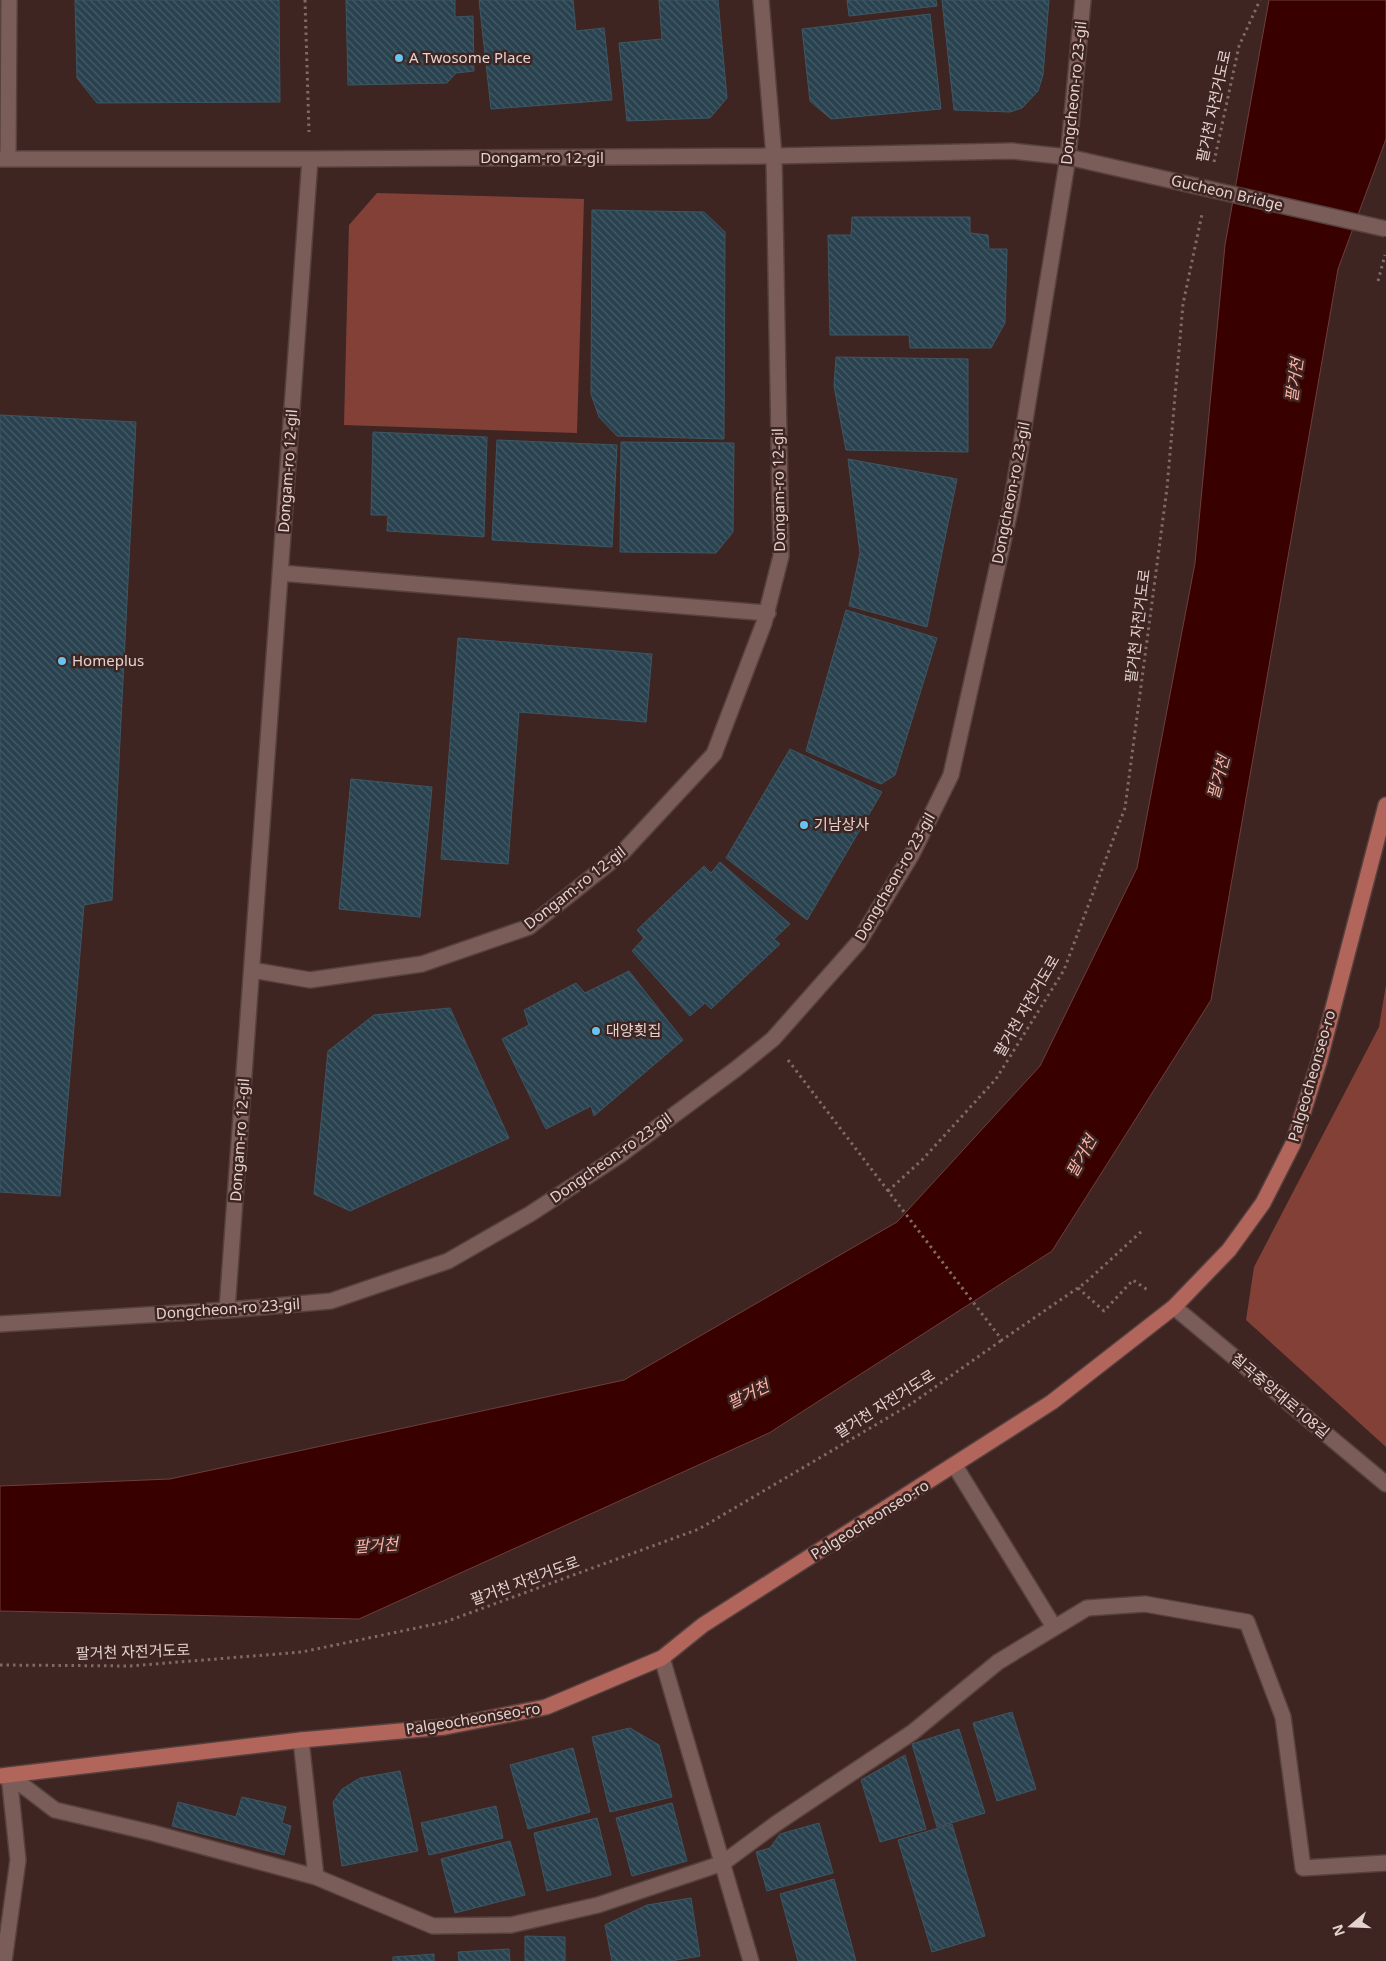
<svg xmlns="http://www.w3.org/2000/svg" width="1386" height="1961" viewBox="0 0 1386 1961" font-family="'Noto Sans','Noto Sans KR',sans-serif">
	<defs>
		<pattern id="building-back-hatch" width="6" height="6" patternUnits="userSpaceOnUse" patternTransform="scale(1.25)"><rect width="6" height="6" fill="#29424f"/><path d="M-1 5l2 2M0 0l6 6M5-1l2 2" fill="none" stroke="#485c67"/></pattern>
	</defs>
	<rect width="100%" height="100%" fill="#3e2522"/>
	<path fill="#834037" d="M377,193L584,199L577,433L344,425L349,225Z
		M1386,985V1447L1246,1320L1254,1267L1379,1027Z"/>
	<path fill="#390000" stroke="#6c3f3e" d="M1269,0H1386V139L1338,269L1211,1000L1052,1251L769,1433L359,1619L0,1611V1486L170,1479L624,1380L897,1222L1040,1066L1137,868L1195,563L1225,245Z"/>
	<path fill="url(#building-back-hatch)" stroke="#3d5664" d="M75,0H279L280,102L97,103L77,78Z
		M346,0H455V17L473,16L474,71L456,73L447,83L348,85Z
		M479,0H573L576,31L604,28L612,100L491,109Z
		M659,0H718L727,98L710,118L627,121L619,43L662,39Z
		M847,0H936L937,6L849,16Z
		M942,0H1049L1043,75L1038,91L1022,108L1010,112L954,110Z
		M930,14L941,109L831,119L810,101L802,29Z
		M592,210L704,212L725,232L724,439L617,436L599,417L591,394Z
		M852,217H970V233L988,235L989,249H1007L1005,323L991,348H910L909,335H830L828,235H851Z
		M836,357L968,359V452L846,450L834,386Z
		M0,415L136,422L112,900L84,905L60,1196L0,1192Z
		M373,432L487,437L484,537L387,531L388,515H371Z
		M497,440L617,445L612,547L492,540Z
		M621,442L734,443L733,532L716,553L620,552Z
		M848,459L957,479L927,627L849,606L860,553Z
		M846,610L937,638L895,775L881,784L806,751Z
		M458,638L652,654L646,722L519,712L508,864L441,859Z
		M790,749L882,792L807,920L726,858Z
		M351,779L432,787L420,917L339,909Z
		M720,862L790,924L774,939L780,944L711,1009L705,1003L690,1016L632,951L644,938L637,930L704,866L711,873Z
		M629,971L683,1040L594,1116L591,1106L546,1129L502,1039L529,1025L524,1010L576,983L585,993Z
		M450,1008L509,1138L350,1211L314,1194L328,1051L374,1015Z
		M1012,1712L1036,1789L997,1801L973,1723Z
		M630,1728L659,1745L672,1797L610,1812L592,1737Z
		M959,1729L985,1813L937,1827L912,1744Z
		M573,1748L590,1812L528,1829L510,1765Z
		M905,1755L926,1829L880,1842L861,1780Z
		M400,1771L418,1851L342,1866L333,1802L342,1789L360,1778Z
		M242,1797L286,1807L282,1823L291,1826L284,1855L172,1826L178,1802L236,1817Z
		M672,1803L687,1861L632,1876L616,1818Z
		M496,1806L503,1838L429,1855L421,1823Z
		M597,1818L611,1875L547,1891L534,1833Z
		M819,1823L833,1873L767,1891L756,1852L770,1848L780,1834Z
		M952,1824L985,1936L932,1952L898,1840Z
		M510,1841L525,1895L455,1913L441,1859Z
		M834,1879L856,1961H798L780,1894Z
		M691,1898L700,1956L671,1961H612L605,1925L647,1905Z
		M525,1936L565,1937V1961H525Z
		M509,1949L510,1961H459L458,1952Z
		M434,1954V1961H393V1957Z"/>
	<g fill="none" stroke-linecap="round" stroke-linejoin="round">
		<defs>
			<path id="minor" d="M0,159H310L774,156L1012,151L1068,157
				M8,159L9,0
				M280,573L768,613
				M252,970L310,980L422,964L529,927L622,853L714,754L764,623L781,556L774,156L761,0
				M1174,1307L1386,1484
				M227,1310L310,159
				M0,1324L227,1310L331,1301L448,1261L530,1214L620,1155L736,1069L773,1039L858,943L912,854L951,775L1011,506L1068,157L1083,0
				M955,1466L1054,1627
				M662,1658L751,1961
				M301,1740L316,1877
				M9,1775L55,1810L153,1833L316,1877L433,1926L511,1925L598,1905L723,1863L777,1823L913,1732L998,1662L1087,1608L1145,1604L1247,1622L1283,1717L1303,1868L1386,1863
				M4,1961L18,1860L9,1775"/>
			<path id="major" d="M0,1776L301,1740L445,1727L546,1707L662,1658L703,1625L1052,1402L1174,1307L1229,1250L1263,1203L1293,1144L1319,1062L1386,805"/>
		</defs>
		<use href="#minor" stroke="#56413e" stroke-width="18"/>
		<use href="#major" stroke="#56413e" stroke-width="18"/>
		<path stroke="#806a67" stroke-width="3" stroke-dasharray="2.5 4" stroke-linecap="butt" d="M305,0L309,132
			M1214,162L1239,46L1260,0
			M1378,281L1385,255
			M788,1060L1002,1340L1085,1283L1143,1230
			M888,1191L922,1160L996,1079L1064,970L1125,808L1167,488L1183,304L1202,214
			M1078,1288L1104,1311L1133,1280L1149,1291
			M0,1665L130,1666L302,1652L445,1622L699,1529L911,1404L1002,1340"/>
		<use href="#minor" stroke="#7a5d59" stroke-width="15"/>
		<use href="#major" stroke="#b2655b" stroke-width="15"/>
		<defs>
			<path id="minor-bridge" d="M1068,157L1386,229"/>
		</defs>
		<use href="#minor-bridge" stroke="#56413e" stroke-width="18" stroke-linecap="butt"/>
		<use href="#minor-bridge" stroke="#7a5d59" stroke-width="15"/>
	</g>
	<g fill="#69c3f1" stroke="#3e2522" stroke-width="2">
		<circle cx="399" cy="58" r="5"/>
		<circle cx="62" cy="661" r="5"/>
		<circle cx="804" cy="825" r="5"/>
		<circle cx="596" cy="1031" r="5"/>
	</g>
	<g text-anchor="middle" stroke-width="5" stroke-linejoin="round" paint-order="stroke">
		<g font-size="15" fill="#e4d3d0" stroke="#3e2522" text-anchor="start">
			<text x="409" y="63">A Twosome Place</text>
			<text x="72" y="666">Homeplus</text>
			<text x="814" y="830">기남상사</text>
			<text x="606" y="1036">대양횟집</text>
		</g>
		<g font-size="15" fill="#e4d3d0" stroke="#3e2522">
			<text transform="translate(1074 93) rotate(-84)" y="5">Dongcheon-ro 23-gil</text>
			<text transform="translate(1214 106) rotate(-78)" y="5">팔거천 자전거도로</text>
			<text x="542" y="163">Dongam-ro 12-gil</text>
			<text transform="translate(1227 193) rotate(13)" y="5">Gucheon Bridge</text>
			<text transform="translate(288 471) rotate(-86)" y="5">Dongam-ro 12-gil</text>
			<text transform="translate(779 490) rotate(-91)" y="5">Dongam-ro 12-gil</text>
			<text transform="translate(1011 493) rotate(-79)" y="5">Dongcheon-ro 23-gil</text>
			<text transform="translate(1138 626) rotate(-83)" y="5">팔거천 자전거도로</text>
			<text transform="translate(895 877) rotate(-60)" y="5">Dongcheon-ro 23-gil</text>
			<text transform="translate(575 888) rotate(-38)" y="5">Dongam-ro 12-gil</text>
			<text transform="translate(1027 1006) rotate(-60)" y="5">팔거천 자전거도로</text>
			<text transform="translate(1312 1076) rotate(-74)" y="5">Palgeocheonseo-ro</text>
			<text transform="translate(240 1140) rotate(-86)" y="5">Dongam-ro 12-gil</text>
			<text transform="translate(611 1158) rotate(-35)" y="5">Dongcheon-ro 23-gil</text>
			<text transform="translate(228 1309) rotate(-4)" y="5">Dongcheon-ro 23-gil</text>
			<text transform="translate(1280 1396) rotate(40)" y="5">칠곡중앙대로108길</text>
			<text transform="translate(885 1404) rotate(-32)" y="5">팔거천 자전거도로</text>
			<text transform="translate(870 1520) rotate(-32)" y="5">Palgeocheonseo-ro</text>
			<text transform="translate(525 1581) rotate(-20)" y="5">팔거천 자전거도로</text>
			<text transform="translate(133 1652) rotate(-2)" y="5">팔거천 자전거도로</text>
			<text transform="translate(473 1719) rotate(-9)" y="5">Palgeocheonseo-ro</text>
		</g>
		<g font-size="16" font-style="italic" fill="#feb4a9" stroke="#3e2522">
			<text transform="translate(1294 380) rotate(-82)" y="6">팔거천</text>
			<text transform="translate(1218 777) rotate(-75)" y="6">팔거천</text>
			<text transform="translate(1081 1156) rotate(-61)" y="6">팔거천</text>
			<text transform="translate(748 1394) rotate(-26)" y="6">팔거천</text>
			<text transform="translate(376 1545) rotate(-4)" y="6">팔거천</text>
		</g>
	</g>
	<g transform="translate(1351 1926) rotate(251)" stroke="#3e2522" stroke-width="4" paint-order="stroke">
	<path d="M0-4L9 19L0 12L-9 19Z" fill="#e4d3d0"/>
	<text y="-8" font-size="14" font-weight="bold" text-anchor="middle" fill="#e4d3d0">N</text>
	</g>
</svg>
